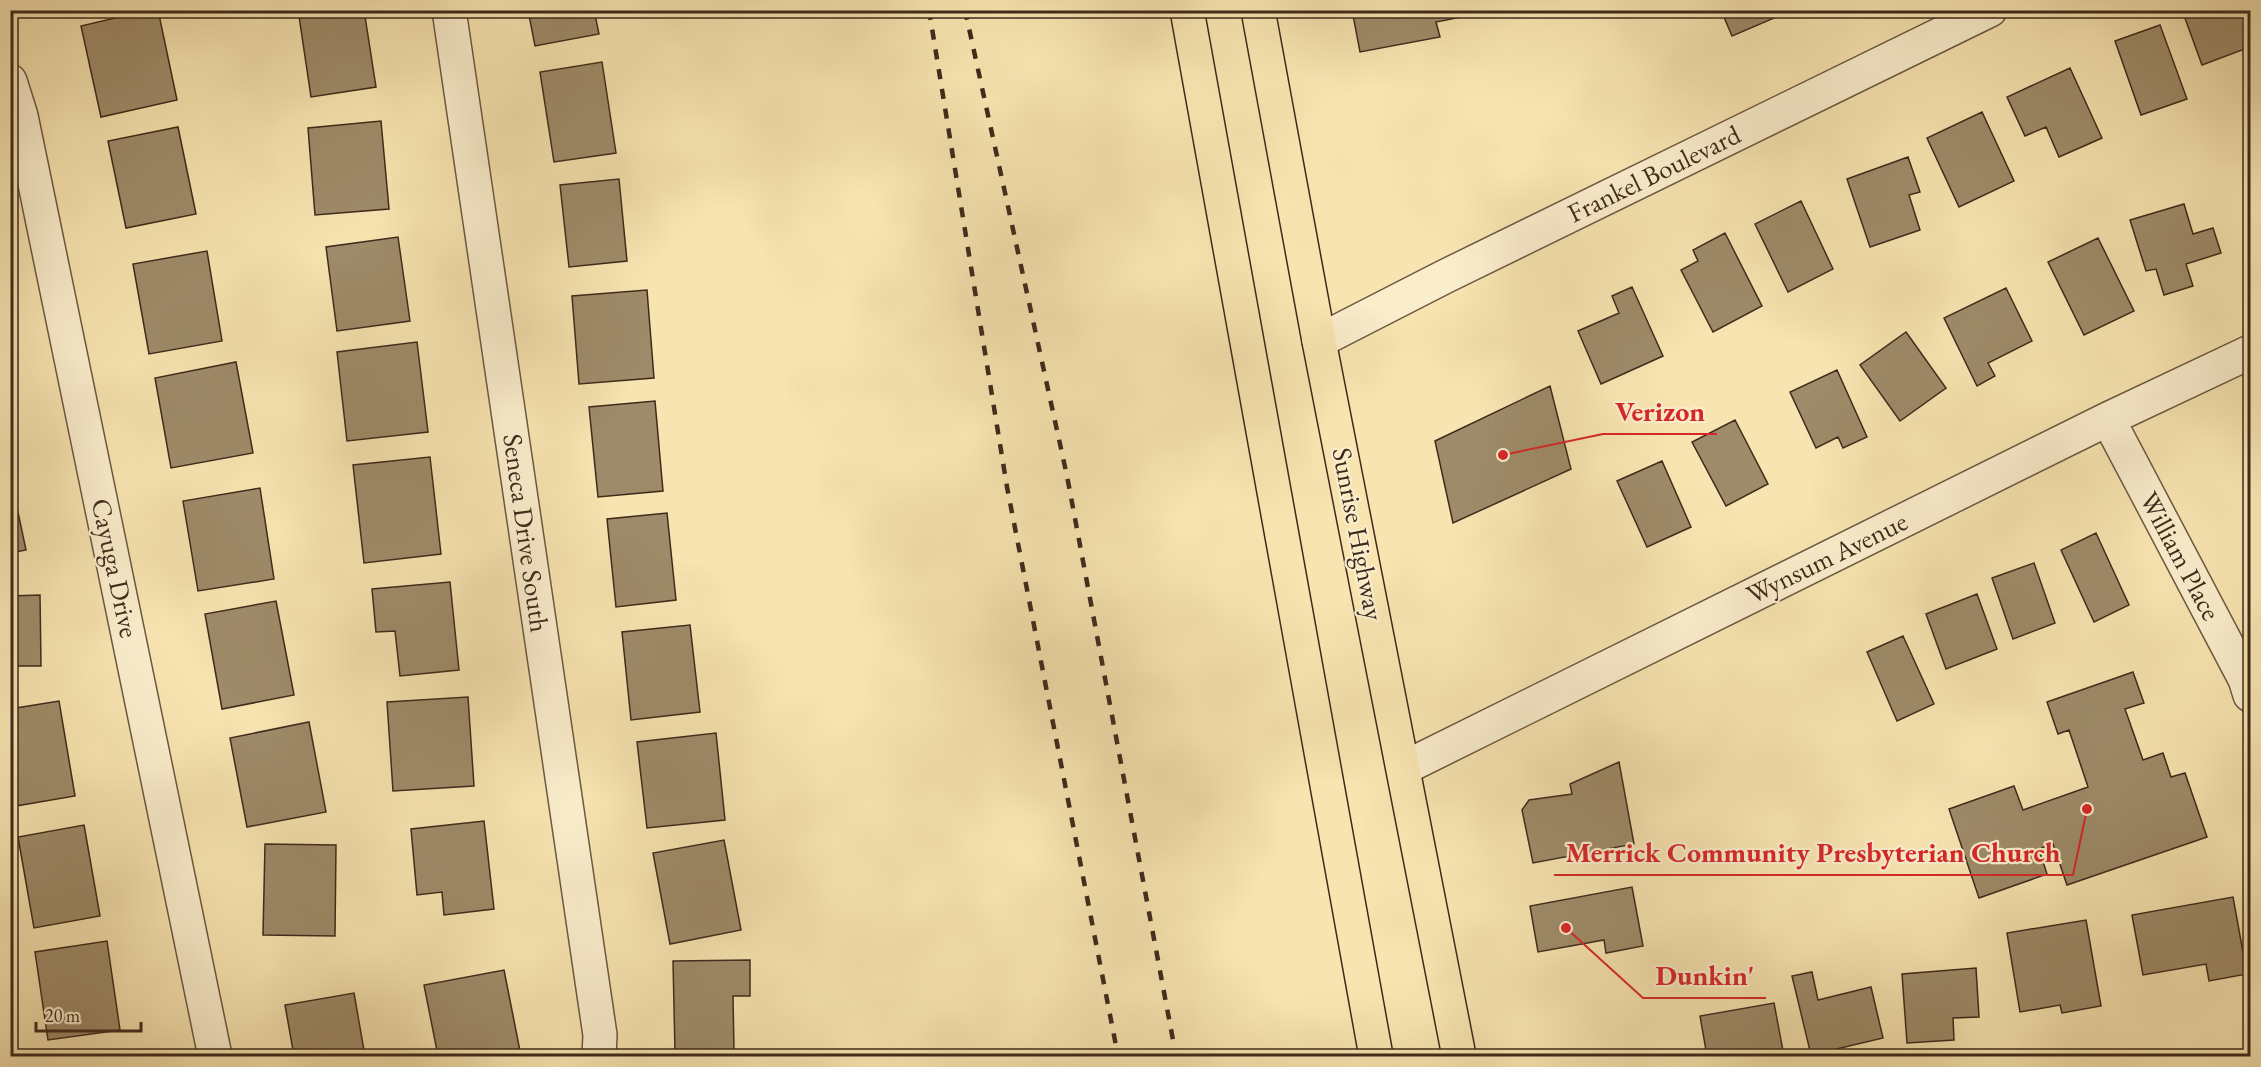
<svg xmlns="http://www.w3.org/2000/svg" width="2261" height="1067" viewBox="0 0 2261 1067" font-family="'EB Garamond',serif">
	<rect width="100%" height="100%" fill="#f7e4b0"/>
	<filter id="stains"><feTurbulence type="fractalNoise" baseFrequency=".00333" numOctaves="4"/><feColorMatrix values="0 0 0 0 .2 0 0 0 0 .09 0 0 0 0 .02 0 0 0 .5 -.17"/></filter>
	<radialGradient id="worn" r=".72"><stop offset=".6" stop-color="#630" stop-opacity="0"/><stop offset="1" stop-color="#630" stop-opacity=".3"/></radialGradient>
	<path fill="#9e8b69" stroke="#3e2a1c" stroke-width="1.5" d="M149,10H158L177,100L101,117L81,26Z
		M334,10H364L376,87L311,97L299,16Z
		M528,10H594L599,34L535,46Z
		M1352,10H1460L1462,17L1436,22L1440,37L1360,52Z
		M1721,10H1793L1732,36Z
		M2182,10H2248L2250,18V47L2202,65Z
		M2160,25L2187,99L2141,115L2115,41Z
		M602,62L616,153L554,162L540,72Z
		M2070,68L2102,138L2059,157L2046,127L2025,136L2007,97Z
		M1982,112L2014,181L1959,207L1927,138Z
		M381,121L389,209L315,215L308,128Z
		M178,127L196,214L126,228L108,141Z
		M1908,157L1920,192L1909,195L1920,230L1870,247L1847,179Z
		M2250,163V178L2246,165Z
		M619,179L627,261L569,267L560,185Z
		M1801,201L1833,269L1788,292L1755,224Z
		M2184,204L2193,234L2213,228L2221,253L2186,264L2193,286L2164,295L2156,269L2146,271L2130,220Z
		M2250,213V235L2244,216Z
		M1725,233L1762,306L1713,332L1681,270L1698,261L1693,250Z
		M398,237L410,321L337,331L326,247Z
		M2098,238L2134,311L2084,335L2048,262Z
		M207,251L222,341L149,354L133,264Z
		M1632,287L1663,356L1601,384L1578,331L1619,313L1612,296Z
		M2006,288L2032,341L1988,363L1995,376L1977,386L1944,318Z
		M647,290L654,378L579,384L572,296Z
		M1906,332L1946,388L1900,421L1860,365Z
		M417,342L428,432L347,441L337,352Z
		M236,362L253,453L171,468L155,378Z
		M1837,370L1867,437L1843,448L1838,437L1816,448L1790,392Z
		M1550,386L1571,469L1453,523L1435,441Z
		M655,401L663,491L598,497L589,407Z
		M1735,420L1768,484L1726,506L1692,442Z
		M430,457L441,554L364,563L353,465Z
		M1662,461L1691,527L1647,547L1617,481Z
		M10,474L26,550L10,553Z
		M260,488L274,579L198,591L183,501Z
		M667,513L676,600L616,607L607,519Z
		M2096,533L2129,605L2094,622L2061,550Z
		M2034,563L2055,623L2013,639L1992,578Z
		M450,582L459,670L400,676L395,631L376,632L372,589Z
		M1977,594L1997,649L1946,669L1926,614Z
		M40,595L41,666H10V596Z
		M276,601L294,695L222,709L205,614Z
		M690,625L700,712L631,720L622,632Z
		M1903,636L1934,704L1897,721L1867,652Z
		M2133,672L2144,703L2125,709L2143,760L2163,753L2171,777L2185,773L2207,837L2067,885L2053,844L2039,849L2047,874L1979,898L1949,809L2014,786L2023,810L2088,787L2069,730L2058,734L2047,702Z
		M468,697L474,786L393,791L387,702Z
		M59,701L75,796L10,807V709Z
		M309,722L326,812L247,827L230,738Z
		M716,733L725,820L647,828L637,742Z
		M1619,762L1634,844L1533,863L1522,810L1529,800L1572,794L1570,784Z
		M484,821L494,909L444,915L442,892L417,895L411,829Z
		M84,825L100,916L34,928L18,837Z
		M724,840L741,930L670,944L653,853Z
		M265,844L336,845L335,936L263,935Z
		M1632,887L1643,946L1606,953L1604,940L1538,952L1530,906Z
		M2233,897L2247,974L2209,981L2206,964L2143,975L2132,915Z
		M2086,920L2101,1006L2062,1013L2060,1005L2020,1012L2007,933Z
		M107,941L120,1030L48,1040L35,952Z
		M750,960V996H733L734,1051L675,1052L673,961Z
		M1976,968L1979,1017L1953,1018L1954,1040L1907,1043L1902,974Z
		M504,970L521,1056H438L424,985Z
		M1812,972L1818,1000L1871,987L1883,1038L1811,1055L1792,976Z
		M354,993L365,1056H294L285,1005Z
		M1774,1003L1784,1056H1707L1700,1016Z"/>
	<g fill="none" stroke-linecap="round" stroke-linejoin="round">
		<defs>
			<path id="minor" d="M449,10L600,1035L599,1056
				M10,81L21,116L215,1056
				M1319,341L1446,276L1990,10
				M2108,419L2245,679L2250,695
				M1404,768L2108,419L2250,352"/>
			<path id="trunk" d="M1187,10L1376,1056
				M1258,10L1319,341L1459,1056"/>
		</defs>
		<use href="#minor" stroke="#6c5841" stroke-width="36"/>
		<use href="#trunk" stroke="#3e2a1c" stroke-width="36"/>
		<use href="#minor" stroke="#faedcc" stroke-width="33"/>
		<use href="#trunk" stroke="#f7e4b0" stroke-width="33"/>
		<path stroke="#3e2a1c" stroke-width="4.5" stroke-dasharray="10 10" stroke-linecap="butt" d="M929,10L1007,487L1118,1056
			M965,10L1067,476L1176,1056"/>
	</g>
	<g text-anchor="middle" stroke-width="4.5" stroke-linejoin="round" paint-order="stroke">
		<g font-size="27" fill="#3e2a1c" stroke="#faedcc">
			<text transform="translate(1654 174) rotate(-26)" y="9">Frankel Boulevard</text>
			<text transform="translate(526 533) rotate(82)" y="9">Seneca Drive South</text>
			<text transform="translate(1358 534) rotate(79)" y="9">Sunrise Highway</text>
			<text transform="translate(2180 556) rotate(62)" y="9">William Place</text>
			<text transform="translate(1827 558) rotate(-26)" y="9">Wynsum Avenue</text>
			<text transform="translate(115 568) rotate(78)" y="9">Cayuga Drive</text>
		</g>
	</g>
	<path fill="none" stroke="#d62828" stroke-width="2" d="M1503 455L1603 434H1717M2087 809L2073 875H1554M1566 928L1643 998H1766"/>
	<g fill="#d62828" stroke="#faedcc" stroke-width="2">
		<circle cx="1503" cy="455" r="6"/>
		<circle cx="2087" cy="809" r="6"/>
		<circle cx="1566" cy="928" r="6"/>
	</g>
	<g font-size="28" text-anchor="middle" font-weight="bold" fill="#d62828" stroke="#faedcc" stroke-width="4.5" stroke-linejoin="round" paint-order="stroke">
		<text x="1660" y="421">Verizon</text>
		<text x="1813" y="862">Merrick Community Presbyterian Church</text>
		<text x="1705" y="985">Dunkin'</text>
	</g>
	<rect width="2261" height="1067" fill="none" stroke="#f7e4b0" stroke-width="36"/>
	<rect x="12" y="12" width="2237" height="1043" fill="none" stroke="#3e2a1c" stroke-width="3"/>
	<rect x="18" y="18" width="2225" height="1031" fill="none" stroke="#3e2a1c" stroke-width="1.5"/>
	<path d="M36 1022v9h105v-9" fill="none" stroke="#3e2a1c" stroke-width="3"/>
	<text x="45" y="1022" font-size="18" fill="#3e2a1c" stroke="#faedcc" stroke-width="4.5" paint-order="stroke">20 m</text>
	<rect width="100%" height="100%" filter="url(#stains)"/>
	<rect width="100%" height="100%" fill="url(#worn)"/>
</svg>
